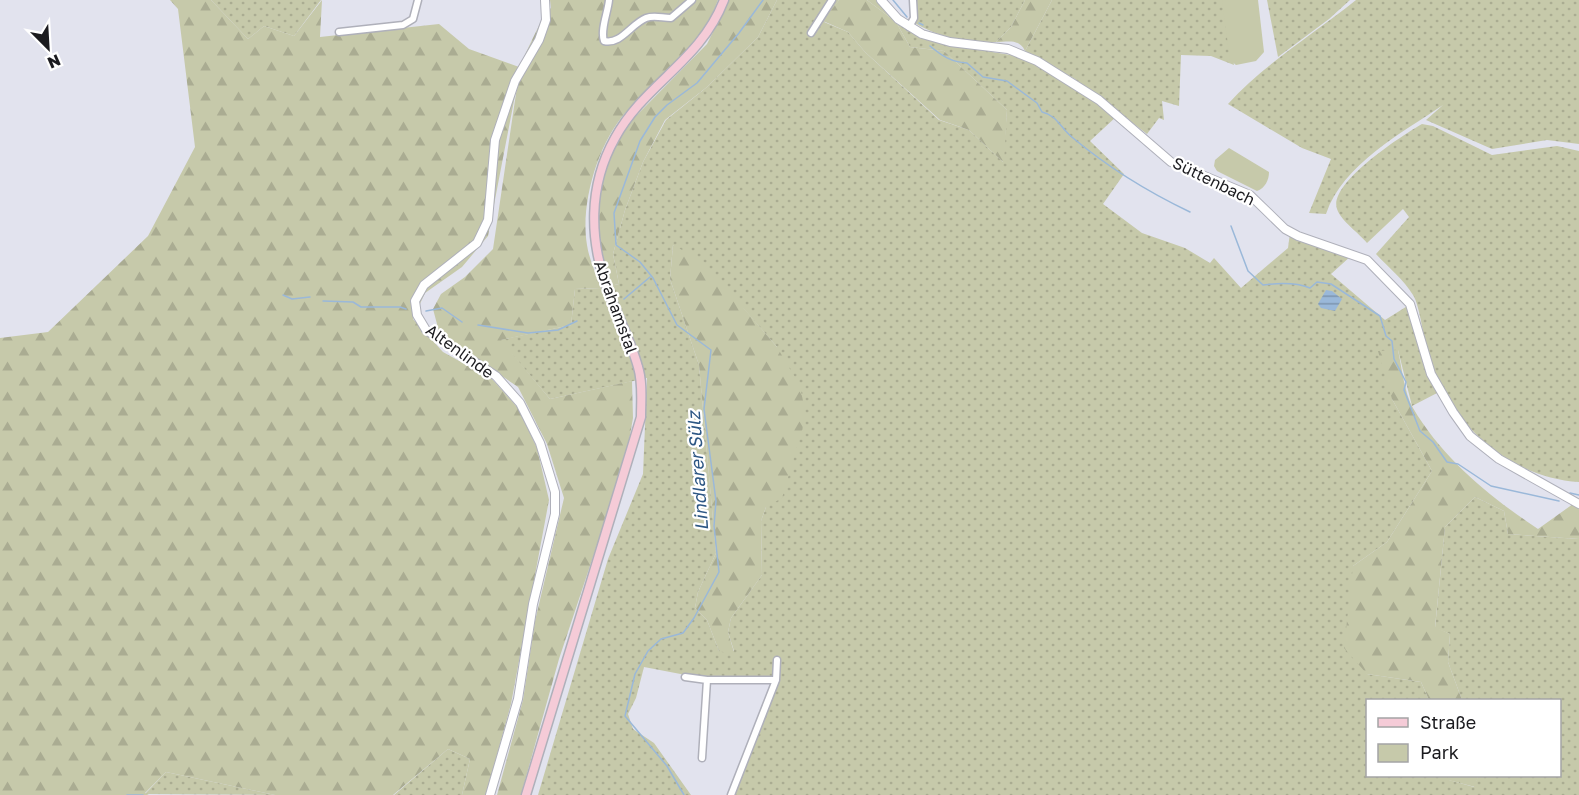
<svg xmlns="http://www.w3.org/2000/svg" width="1579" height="795" viewBox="0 0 1579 795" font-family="'Golos Text',sans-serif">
	<defs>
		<pattern id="green-dots" width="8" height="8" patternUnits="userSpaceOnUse" patternTransform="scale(1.5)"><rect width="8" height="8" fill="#c6c9aa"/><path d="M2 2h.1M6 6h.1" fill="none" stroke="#aaac92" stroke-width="1.8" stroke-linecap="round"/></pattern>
		<pattern id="forest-firs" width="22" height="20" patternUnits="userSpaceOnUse" patternTransform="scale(1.5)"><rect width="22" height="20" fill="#c6c9aa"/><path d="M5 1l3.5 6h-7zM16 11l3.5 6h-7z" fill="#aaac92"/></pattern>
		<pattern id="water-rules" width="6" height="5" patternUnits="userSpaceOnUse" patternTransform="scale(1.5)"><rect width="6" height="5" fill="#9ab8d9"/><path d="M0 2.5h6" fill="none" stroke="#7d95af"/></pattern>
	</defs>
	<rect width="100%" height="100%" fill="#e2e3ee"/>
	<path fill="url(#green-dots)" fill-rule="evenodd" d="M211,0H321L294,36L264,26L248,39Z
		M777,0H839L824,22L848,32L865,52L939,120L969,130L1003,162L1007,110L944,51L910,47L896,22L867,0H878L915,34L938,43L1023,57L1117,116L1090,141L1124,174L1103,204L1142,233L1185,248L1210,263L1214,258L1241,288L1288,248L1290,233L1352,255L1331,274L1385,320L1409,305L1439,392L1412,406L1398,350L1392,399L1432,471L1387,542L1353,566L1367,674L1421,682L1429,700H1368V776H1448L1449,780L1474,787L1478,776H1560V700H1462L1448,662L1450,634L1435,628L1445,527L1475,497L1504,511L1508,534L1579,539V795H732L775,681H717L644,667L636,698L628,714L633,729L654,743L691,795H538L608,559L643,474L647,378L550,399L500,340L571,325L575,289L601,288L619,284L613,254L625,210L643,162L666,120L707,87L758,37ZM673,245L744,309L777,347L766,507L761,521L762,575L731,618L728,632L734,651H719L707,620L695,608L698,592L716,553L699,365L670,279Z
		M914,0H1025L1011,27L996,42C967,42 939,38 915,23Z
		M1052,0H1224L1234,65L1211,56L1181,55L1179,106L1162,101L1164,120L1159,118L1147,134L1075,79L1025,51Z
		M1267,0H1350L1329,19L1278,57Z
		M1356,0H1579V144L1547,140L1492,149L1426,120L1443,105C1402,133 1343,164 1326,214L1309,213L1331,159L1302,148L1228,104C1264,64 1314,34 1356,0Z
		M1422,124L1433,126L1492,155L1557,146L1579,151V482C1507,477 1451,424 1429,357C1424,343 1420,305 1413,295C1404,280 1388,267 1376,254L1409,217L1403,209L1367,243C1359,233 1341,221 1337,209C1328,183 1403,135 1422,124Z
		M448,749L470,759L462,795H394Z
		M166,772L275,795L145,794Z"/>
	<path fill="url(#forest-firs)" d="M170,0H211L248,39L264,26L294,36L322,0L320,37L439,24L469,49L519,67L545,13L551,8L550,0H718C701,48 659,75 626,112C598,143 580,204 587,245C589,259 596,274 601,288L575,289L571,325L501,340L550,399L632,381L633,418L626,458L559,659L521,795H497L523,700L535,621L564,498L547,444L518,387L480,361L441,339L433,309L441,294L465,277L493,249L518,80L488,236L462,267L425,293L413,319L443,352L492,379L518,408L537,448L549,500L511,704L486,795H462L470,759L448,749L393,795H275L166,772L145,793L149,795H0V338L48,332L148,236L195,147L178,9Z
		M729,0H777L758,37L707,87L665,120L643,162L625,210L613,254L619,284L610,286L597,241V215L602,182L614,149L630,122L707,44Z
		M839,0H867L896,22L910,47L944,51L1007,110L1004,163L969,130L940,120L865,52L848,32L823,21Z
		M1025,0H1052L1025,51C1019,38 1008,42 996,42L1011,27Z
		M673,245L704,262L777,347L800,386L806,416L782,498L766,507L761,521L762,575L731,618L728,632L734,652L731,654L719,651L707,620L695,608L698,592L716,553L699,365L670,279Z
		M1398,350C1402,368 1404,392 1413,408C1443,459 1490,497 1538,529L1573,504L1579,507V539L1508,534L1504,511L1475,497L1445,527L1435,627L1450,634L1448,662L1462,700H1429L1421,682L1367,674L1344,648L1353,566L1387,542L1432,471L1392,399L1378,351Z
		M1448,776H1478L1475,787L1448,780Z"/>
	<path fill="#c6c9aa" d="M1222,0H1258L1264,52L1256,61L1236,65L1230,60Z
		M1229,148L1269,172C1269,180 1265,188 1257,191L1217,171L1214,166L1215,160Z"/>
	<path fill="url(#water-rules)" d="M1326,290L1332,291L1342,299L1335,311L1321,308L1318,304Z"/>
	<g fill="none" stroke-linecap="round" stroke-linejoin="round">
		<path stroke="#9ab8d9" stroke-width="1.5" d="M893,0L907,17
			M919,23L923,25
			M930,46C942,56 951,62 967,63L983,77L1007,81L1037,103L1042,112C1057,115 1061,129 1073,138C1109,168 1148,192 1190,212
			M1231,226L1248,271L1263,285C1278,283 1295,282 1310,288L1317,282L1331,284L1380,316L1386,336L1392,341L1394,359L1406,382L1404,390L1420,431L1433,442L1447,462L1458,464L1491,486L1559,501
			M283,295L292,299L310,297
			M624,299L650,277
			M323,301L353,302L361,307H400L406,309
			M426,311L442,308L462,322
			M478,325L528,333L558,330L577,321
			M1570,493L1579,495
			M127,795H143
			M684,795L667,766L625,716L635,674L648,651L661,639L683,633L694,618L719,572L714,526L716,501L704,409L711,350L677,325L653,278L640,262L616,245L614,213L640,141L655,117L667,105L697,83L739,33L763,0"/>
		<defs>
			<path id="minor" d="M609,0C608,12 600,30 604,41C621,45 631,24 646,18C654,15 662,18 671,18L692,0
				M909,27L914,18L913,0
				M339,32L403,25L413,19L418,0
				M811,33L832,0
				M685,677L707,680H776
				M702,758L707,680
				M731,795L776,680L777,660"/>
			<path id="tertiary" d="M881,0L898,19L922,34L950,42L1008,49L1037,61L1099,100L1171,162L1250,195L1285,229L1298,236L1367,260L1410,304L1431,374L1453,412L1470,436L1499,459L1579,504
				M490,795L518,699L533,604L555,514V492L540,443L520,403L496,376L426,330L417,315L415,301L424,285L477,243L488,220L495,140L515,81L539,40L546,20L545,0"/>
			<path id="secondary" d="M526,795L641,417C641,401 643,383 638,367C631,341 618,317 608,291C589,240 588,186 615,138C645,83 700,62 724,0"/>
		</defs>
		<use href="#minor" stroke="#afb0ba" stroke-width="9"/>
		<use href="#tertiary" stroke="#afb0ba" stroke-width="10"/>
		<use href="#secondary" stroke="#afb0ba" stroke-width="11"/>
		<use href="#minor" stroke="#fff" stroke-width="6"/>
		<use href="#tertiary" stroke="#fff" stroke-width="8"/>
		<use href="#secondary" stroke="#f5cbd7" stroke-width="8"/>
	</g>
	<g text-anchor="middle" stroke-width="4.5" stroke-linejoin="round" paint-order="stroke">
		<g font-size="16" fill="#1b1b1f" stroke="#fff">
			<text transform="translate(1214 181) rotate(26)" y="6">Süttenbach</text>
			<text transform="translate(616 307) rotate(70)" y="6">Abrahamstal</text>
			<text transform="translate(460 351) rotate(36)" y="6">Altenlinde</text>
		</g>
		<g font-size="18" font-style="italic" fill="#2d5784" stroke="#fff">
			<text transform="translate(698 471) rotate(-94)" y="6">Lindlarer Sülz</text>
		</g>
	</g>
	<rect x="1366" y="699" width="195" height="78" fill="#ffffff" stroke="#a4a4a5" stroke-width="1.5"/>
	<rect x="1378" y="718" width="30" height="9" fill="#f5cbd7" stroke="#a4a4a5" stroke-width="1.5"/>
	<text x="1420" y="729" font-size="18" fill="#1b1b1f">Straße</text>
	<rect x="1378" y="744" width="30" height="18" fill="#c6c9aa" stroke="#a4a4a5" stroke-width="1.5"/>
	<text x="1420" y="759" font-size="18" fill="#1b1b1f">Park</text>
	<g transform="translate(48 48) rotate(156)" stroke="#ffffff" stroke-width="4.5" paint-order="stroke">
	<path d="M0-4.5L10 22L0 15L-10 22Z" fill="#1b1b1f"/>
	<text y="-9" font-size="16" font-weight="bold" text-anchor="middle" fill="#1b1b1f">N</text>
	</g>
</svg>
